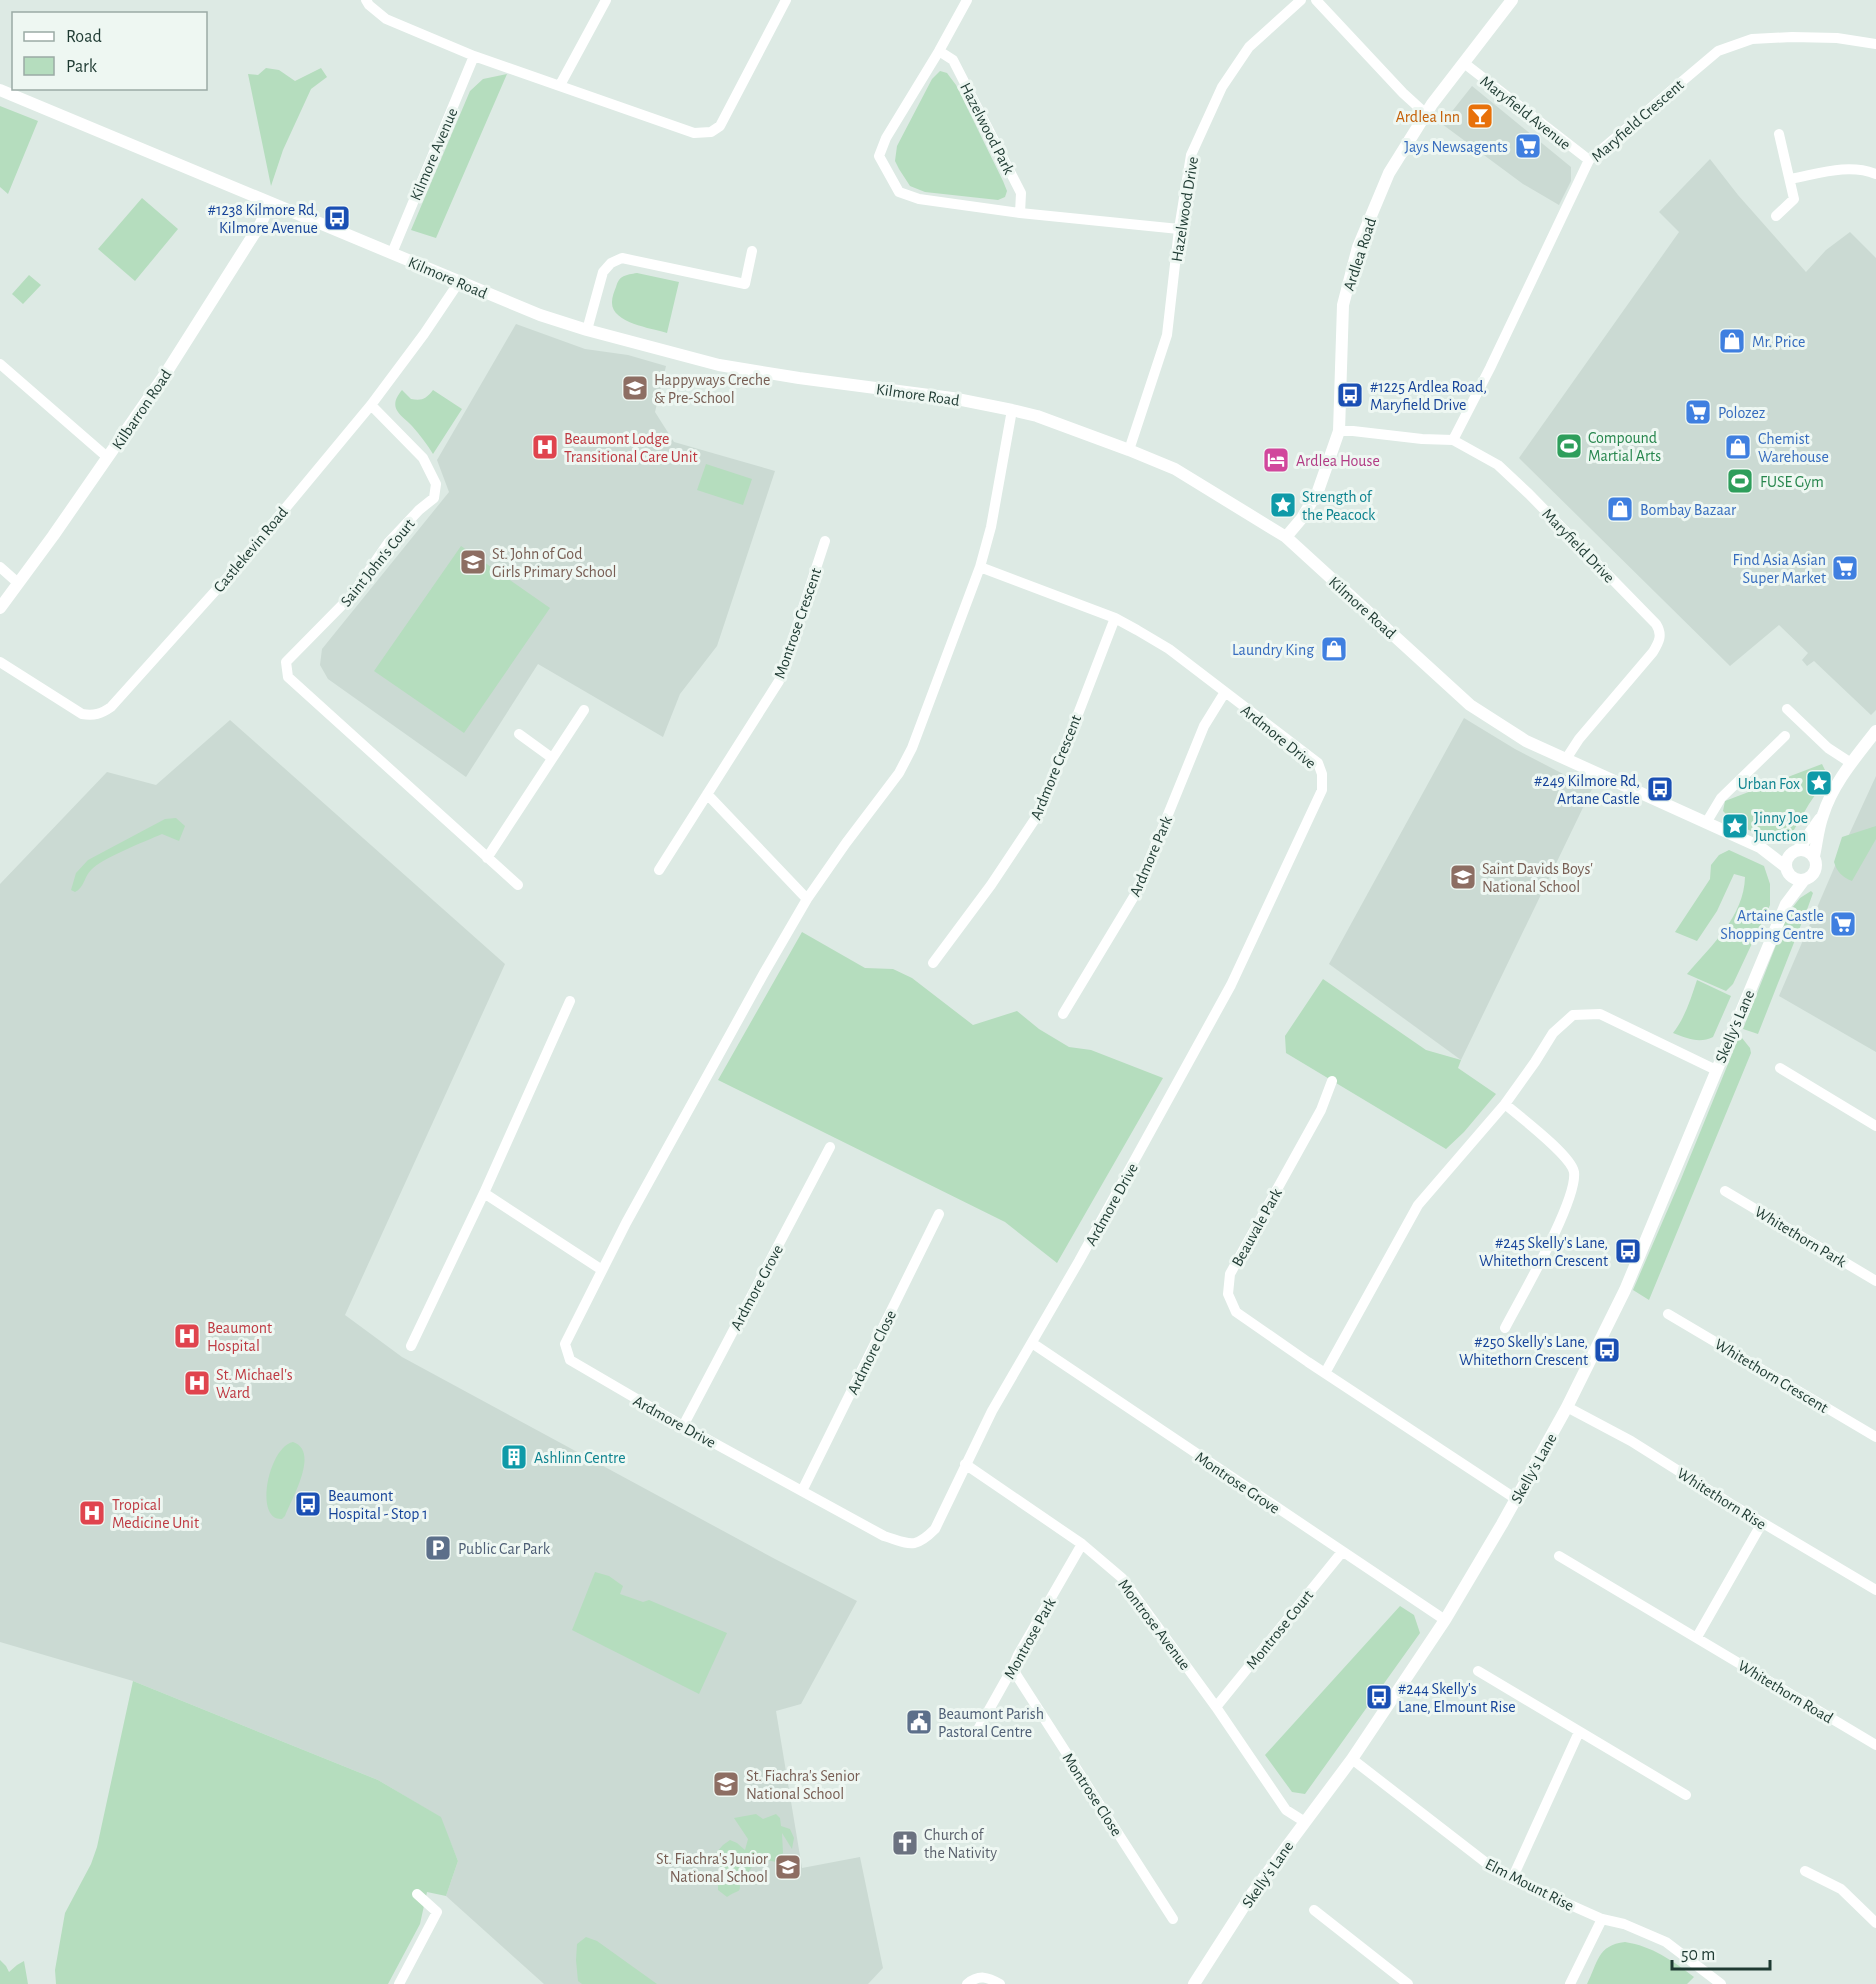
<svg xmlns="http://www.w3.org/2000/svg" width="1876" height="1984" viewBox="0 0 1876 1984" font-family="'Alegreya Sans',sans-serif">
	<rect width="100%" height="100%" fill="#ddeae4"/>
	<path fill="#cbdad3" d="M1472,86L1571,167V181L1559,205L1523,184L1442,124Z
		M1710,159L1738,195L1806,272L1826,250L1850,232L1876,258V710L1871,715L1814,661L1807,666L1802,660L1808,653L1779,625L1730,666L1519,458L1679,232L1659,212Z
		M516,324L585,349L628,355L666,366L655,412L674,442L775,471L717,646L680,694L663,737L538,664L466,777L328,679L320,665L322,649L449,492L437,460Z
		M1464,718L1515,749L1592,789L1461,1060L1329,964Z
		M230,720L505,964L345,1315L402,1357L775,1559L857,1601L801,1704L776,1711L802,1868L860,1857L883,1968L868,1984H544L446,1896L458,1861L440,1817L378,1780L133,1681L0,1642V884L107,772L156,785Z
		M1876,776V1052L1779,996L1841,852Z"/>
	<path fill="#b5ddbe" d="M266,68L279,70L295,81L321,68L327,77L311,89L283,150L271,186L248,74L258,75Z
		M940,71L947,73L956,85L1003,181L1007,191L1005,197L998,200L925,192L910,186L899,169L895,161L897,146L932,79Z
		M507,74L436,238L411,230L470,91L483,79Z
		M0,106L38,121L8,194L0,187Z
		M142,198L178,229L135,281L98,249Z
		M637,273L679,282L667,333C651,328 611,323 612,302C612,297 614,292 616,287C619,275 626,275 637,273Z
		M29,275L41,285L23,304L12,294Z
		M402,390L411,399C422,401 426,399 433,390L462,409L433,454C427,444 420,435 412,426C408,421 401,417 398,412C392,404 397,396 402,390Z
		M706,464L752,479L743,505L697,490Z
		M461,546L550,608L464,733L374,671Z
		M1822,764L1828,776L1809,804L1788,840C1767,842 1737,826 1723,811L1725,801Z
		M176,818L185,826L179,841L162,834C146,841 102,858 91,870C84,877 84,888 75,892L71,890L76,873L88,860L165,819Z
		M1876,826V839L1852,881C1842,877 1837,872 1834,862L1842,837Z
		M1729,850L1764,866L1770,884V905L1733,984L1726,991L1687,974C1712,945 1744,916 1745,877L1734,874L1717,911L1697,941L1675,932L1710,879L1711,865L1719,855Z
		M1811,891L1813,893L1808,907L1758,1034L1743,1029L1789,912L1800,898Z
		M802,932L865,968L893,969L912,978L973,1025L1017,1011L1039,1029L1069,1047L1091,1050L1163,1078L1057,1263L1005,1222L718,1080Z
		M1323,979L1426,1050L1461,1060L1458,1068L1496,1094L1464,1132L1446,1149L1286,1053L1285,1036Z
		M1697,980L1731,996L1713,1037C1699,1044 1686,1038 1673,1033C1685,1018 1691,998 1697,980Z
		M1739,1037L1742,1038L1750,1048L1751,1053L1649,1300L1633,1290L1681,1179Z
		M293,1442C320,1451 292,1498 285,1516L282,1519C253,1521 269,1446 293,1442Z
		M595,1572L609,1576L623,1586L620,1594L643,1602L649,1600L727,1633L699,1694L572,1630Z
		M1400,1606L1414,1615L1420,1633L1305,1794L1292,1792L1265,1755Z
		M133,1681L378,1780L441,1817L458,1861L446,1896L427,1892L420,1924L388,1984H56L55,1970L65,1913L91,1864L97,1847Z
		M756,1814L763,1819L776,1814L780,1818L781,1826L790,1829L794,1838L792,1849L782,1833L783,1853L776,1862L758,1858L748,1873L739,1876C741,1896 741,1887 727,1897L718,1890V1882L726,1875L718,1865L716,1853L723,1845L730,1840L737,1843L745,1850L748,1839L734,1818Z
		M586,1937L597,1941L657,1984H582L578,1981L576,1960L577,1944Z
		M1625,1942C1652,1946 1673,1961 1694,1977L1687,1984H1587C1598,1963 1597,1945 1625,1942Z
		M0,1960L6,1966L9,1972L17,1965L24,1961L28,1984H0Z"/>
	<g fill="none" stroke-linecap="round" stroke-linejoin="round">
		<path stroke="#fff" stroke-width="10" d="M366,0L369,5L386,19L474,56L694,133L711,132L720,126L786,0
			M967,0L939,51L886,138L879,156L899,192L919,199L1020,213L1179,229
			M1316,0L1403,93L1426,114
			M939,51L953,60L1021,193L1020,213
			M1464,63L1589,160
			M560,85L606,0
			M1790,179C1818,174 1848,163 1876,174
			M1776,216L1794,199L1779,134
			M392,253L474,56
			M587,330L603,272L611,263L622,258L745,284L752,251
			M0,364L107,457
			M371,405L423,458L436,484L434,498L419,510L388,543L352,595L286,662L288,677L518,885
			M1339,431H1353L1422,439L1453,440L1498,465L1529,494L1656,624C1663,635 1659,642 1653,652L1579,739L1566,759
			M1453,440L1490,368L1589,160L1718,51L1752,39L1792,37L1837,38L1876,44
			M1129,450L1167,335L1179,229L1191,155L1222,87L1249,47L1301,0
			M0,567L18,583
			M980,567L1115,618L1137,630L1169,649L1318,763L1322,774V790L1231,985L1079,1261L992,1411L935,1529C914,1550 910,1544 884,1536L683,1426L570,1360L565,1344L626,1223L764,973L807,899L846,843L899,773L912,748L980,567L991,527L1012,410
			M0,662L82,714C94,716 101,714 111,707L235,569L371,405L424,334L459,282
			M1787,709L1828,748L1851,763
			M519,734L552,758
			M707,794L807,899
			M1706,823L1721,798L1785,736
			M487,858L584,710
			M659,870L779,681L825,541
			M933,963L991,885L1041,810L1115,618
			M1063,1014L1136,893L1204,726L1225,692
			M1780,1068L1876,1126
			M1332,1081L1321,1110L1230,1274L1228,1294L1236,1312L1308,1362L1516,1499
			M1725,1191L1876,1281
			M484,1193L602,1270
			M1668,1314L1876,1437
			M1505,1328C1520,1299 1578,1200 1574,1172C1571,1155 1520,1117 1505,1104
			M1032,1343L1445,1620
			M411,1346L484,1193L570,1001
			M1325,1373L1418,1205L1505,1104L1535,1062L1553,1033L1573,1015L1600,1014L1716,1070
			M1567,1407L1631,1441L1731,1504L1876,1590
			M683,1426L830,1147
			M965,1464L1082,1544L1122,1578L1216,1707L1286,1810L1305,1822
			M802,1491L939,1214
			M1559,1556L1876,1745
			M1697,1637L1762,1523
			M1013,1667L1017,1676L1173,1919
			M1478,1671L1686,1795
			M1216,1707L1342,1552
			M976,1733L1013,1667L1018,1655L1082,1544
			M1352,1759L1485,1862L1512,1879L1602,1919L1624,1924L1666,1942L1721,1984
			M1805,1871L1841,1889L1876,1923
			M1512,1879L1579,1732
			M1314,1910L1408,1984
			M399,1984L437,1912L417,1894
			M967,1984C979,1974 988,1977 1000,1984
			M1570,1984L1602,1919"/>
		<path stroke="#fff" stroke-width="12" d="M0,90L540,315L587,330L719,365L799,378L952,398L1012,410L1037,416L1129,450L1175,469L1286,537L1470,705L1509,730L1526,741L1760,847L1786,867
			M1286,537L1302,518L1318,491L1339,431L1343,305L1358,247L1389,173L1432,104L1512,0
			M0,608L53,536L166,373L261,223L270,203
			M1786 865a15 15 0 1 1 30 0a15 15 0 1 1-30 0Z
			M1798,850L1820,819
			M1814,856C1817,843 1818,828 1823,815C1833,783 1856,757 1876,731
			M1194,1984L1253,1892L1352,1759L1445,1620L1502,1524L1567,1407L1625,1290L1786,904L1804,880"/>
	</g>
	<defs>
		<symbol id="bar-square" viewBox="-11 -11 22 22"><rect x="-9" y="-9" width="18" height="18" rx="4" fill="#e8710a" stroke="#eef7f2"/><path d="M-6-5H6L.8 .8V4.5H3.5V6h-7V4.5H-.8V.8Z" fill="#fff"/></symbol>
		<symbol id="supermarket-square" viewBox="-11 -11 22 22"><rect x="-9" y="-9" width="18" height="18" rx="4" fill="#3f7fe0" stroke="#eef7f2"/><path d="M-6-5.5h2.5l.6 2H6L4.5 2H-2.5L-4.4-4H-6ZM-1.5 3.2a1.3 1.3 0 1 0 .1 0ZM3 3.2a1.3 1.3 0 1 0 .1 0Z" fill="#fff"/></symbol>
		<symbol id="bus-square" viewBox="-11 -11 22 22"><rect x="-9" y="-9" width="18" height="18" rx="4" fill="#1a4fb4" stroke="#eef7f2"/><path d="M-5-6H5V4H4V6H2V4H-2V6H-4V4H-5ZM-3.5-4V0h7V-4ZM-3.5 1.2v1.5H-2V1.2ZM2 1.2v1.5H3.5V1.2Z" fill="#fff"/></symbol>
		<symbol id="shop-square" viewBox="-11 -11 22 22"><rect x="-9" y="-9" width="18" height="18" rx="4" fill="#3f7fe0" stroke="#eef7f2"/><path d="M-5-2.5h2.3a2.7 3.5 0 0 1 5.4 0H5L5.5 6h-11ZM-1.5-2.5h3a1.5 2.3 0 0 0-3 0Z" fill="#fff"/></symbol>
		<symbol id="school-square" viewBox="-11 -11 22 22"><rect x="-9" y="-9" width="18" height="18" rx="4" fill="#8d6e63" stroke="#eef7f2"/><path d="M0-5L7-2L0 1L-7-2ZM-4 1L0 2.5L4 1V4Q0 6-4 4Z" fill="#fff"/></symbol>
		<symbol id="stadium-square" viewBox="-11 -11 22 22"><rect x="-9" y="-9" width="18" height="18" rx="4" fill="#2e9e5b" stroke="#eef7f2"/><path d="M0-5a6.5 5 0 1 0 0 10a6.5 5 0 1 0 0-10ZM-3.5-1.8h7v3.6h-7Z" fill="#fff"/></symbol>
		<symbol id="hospital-square" viewBox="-11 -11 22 22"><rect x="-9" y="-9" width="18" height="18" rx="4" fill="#e0444e" stroke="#eef7f2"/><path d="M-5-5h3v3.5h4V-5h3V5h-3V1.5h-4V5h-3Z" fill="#fff"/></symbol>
		<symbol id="hotel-square" viewBox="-11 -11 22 22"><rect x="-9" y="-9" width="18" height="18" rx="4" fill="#d1479c" stroke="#eef7f2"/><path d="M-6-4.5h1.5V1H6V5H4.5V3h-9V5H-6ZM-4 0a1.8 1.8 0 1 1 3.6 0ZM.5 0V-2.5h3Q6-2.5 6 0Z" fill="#fff"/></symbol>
		<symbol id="sight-square" viewBox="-11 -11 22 22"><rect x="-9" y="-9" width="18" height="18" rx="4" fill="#0f9aa8" stroke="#eef7f2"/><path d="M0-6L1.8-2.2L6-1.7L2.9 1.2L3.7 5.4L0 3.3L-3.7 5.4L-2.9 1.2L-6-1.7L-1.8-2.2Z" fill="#fff"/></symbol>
		<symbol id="building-square" viewBox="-11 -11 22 22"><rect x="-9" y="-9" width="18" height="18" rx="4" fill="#0f9aa8" stroke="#eef7f2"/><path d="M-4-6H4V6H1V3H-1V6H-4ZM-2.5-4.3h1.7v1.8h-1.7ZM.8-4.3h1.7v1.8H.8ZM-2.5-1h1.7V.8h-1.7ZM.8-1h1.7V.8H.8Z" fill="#fff"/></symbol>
		<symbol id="parking-square" viewBox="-11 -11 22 22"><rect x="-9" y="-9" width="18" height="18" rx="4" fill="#5c6f8a" stroke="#eef7f2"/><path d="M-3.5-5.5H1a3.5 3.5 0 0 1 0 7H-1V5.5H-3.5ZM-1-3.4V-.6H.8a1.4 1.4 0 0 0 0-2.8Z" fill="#fff"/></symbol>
		<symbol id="civic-square" viewBox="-11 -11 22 22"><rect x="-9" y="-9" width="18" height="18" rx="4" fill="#5c6f8a" stroke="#eef7f2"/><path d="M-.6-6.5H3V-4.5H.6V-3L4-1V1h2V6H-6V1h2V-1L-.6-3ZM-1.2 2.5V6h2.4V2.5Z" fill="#fff"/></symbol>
		<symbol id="church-square" viewBox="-11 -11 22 22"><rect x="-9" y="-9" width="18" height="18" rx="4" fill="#6b7280" stroke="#eef7f2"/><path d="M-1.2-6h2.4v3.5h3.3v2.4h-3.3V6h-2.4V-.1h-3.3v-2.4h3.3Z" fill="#fff"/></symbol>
	</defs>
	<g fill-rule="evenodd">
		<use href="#bar-square" x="1465" y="101" width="30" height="30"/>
		<use href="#supermarket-square" x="1513" y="131" width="30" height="30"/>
		<use href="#bus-square" x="322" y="203" width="30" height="30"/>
		<use href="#shop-square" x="1717" y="326" width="30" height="30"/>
		<use href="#school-square" x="620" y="373" width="30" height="30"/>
		<use href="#bus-square" x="1335" y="380" width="30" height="30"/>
		<use href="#supermarket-square" x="1683" y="397" width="30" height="30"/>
		<use href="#stadium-square" x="1554" y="431" width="30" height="30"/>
		<use href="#hospital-square" x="530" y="432" width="30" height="30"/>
		<use href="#shop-square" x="1723" y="432" width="30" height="30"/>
		<use href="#hotel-square" x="1261" y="445" width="30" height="30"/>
		<use href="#stadium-square" x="1725" y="466" width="30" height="30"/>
		<use href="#sight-square" x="1268" y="490" width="30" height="30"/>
		<use href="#shop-square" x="1605" y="494" width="30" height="30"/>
		<use href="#school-square" x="458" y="547" width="30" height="30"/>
		<use href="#supermarket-square" x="1830" y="553" width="30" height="30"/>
		<use href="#shop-square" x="1319" y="634" width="30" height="30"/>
		<use href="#sight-square" x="1804" y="768" width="30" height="30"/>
		<use href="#bus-square" x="1645" y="774" width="30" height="30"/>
		<use href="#sight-square" x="1720" y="811" width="30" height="30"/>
		<use href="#school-square" x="1448" y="862" width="30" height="30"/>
		<use href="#supermarket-square" x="1828" y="909" width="30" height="30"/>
		<use href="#bus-square" x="1613" y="1236" width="30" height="30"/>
		<use href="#hospital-square" x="172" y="1321" width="30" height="30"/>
		<use href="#bus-square" x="1592" y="1335" width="30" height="30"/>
		<use href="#hospital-square" x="182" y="1368" width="30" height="30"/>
		<use href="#building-square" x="499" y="1442" width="30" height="30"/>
		<use href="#bus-square" x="293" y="1489" width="30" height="30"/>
		<use href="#hospital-square" x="77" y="1498" width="30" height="30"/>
		<use href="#parking-square" x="423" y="1533" width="30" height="30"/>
		<use href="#bus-square" x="1364" y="1682" width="30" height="30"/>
		<use href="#civic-square" x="904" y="1707" width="30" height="30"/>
		<use href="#school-square" x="711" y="1769" width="30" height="30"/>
		<use href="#church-square" x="890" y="1828" width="30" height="30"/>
		<use href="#school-square" x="773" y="1852" width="30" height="30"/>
	</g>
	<g text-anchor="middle" stroke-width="6" stroke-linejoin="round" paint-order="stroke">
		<g font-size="16" fill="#1e3a32" stroke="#eef7f2">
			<text transform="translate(1526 112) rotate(38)" y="6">Maryfield Avenue</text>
			<text transform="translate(1637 120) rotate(-41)" y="6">Maryfield Crescent</text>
			<text transform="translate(988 128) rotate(63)" y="6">Hazelwood Park</text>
			<text transform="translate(433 154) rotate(-67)" y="6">Kilmore Avenue</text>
			<text transform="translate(1184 209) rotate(-81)" y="6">Hazelwood Drive</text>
			<text transform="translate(1359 254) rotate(-72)" y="6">Ardlea Road</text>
			<text transform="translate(448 277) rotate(23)" y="6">Kilmore Road</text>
			<text transform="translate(918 394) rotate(8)" y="6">Kilmore Road</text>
			<text transform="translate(141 409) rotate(-56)" y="6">Kilbarron Road</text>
			<text transform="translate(1579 545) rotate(46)" y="6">Maryfield Drive</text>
			<text transform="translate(250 549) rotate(-50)" y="6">Castlekevin Road</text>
			<text transform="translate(377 562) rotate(-51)" y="6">Saint John's Court</text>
			<text transform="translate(1363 607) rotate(42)" y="6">Kilmore Road</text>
			<text transform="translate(797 623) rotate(-71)" y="6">Montrose Crescent</text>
			<text transform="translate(1279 736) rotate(39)" y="6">Ardmore Drive</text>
			<text transform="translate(1055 767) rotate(-68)" y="6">Ardmore Crescent</text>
			<text transform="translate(1150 856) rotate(-67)" y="6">Ardmore Park</text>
			<text transform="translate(1734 1026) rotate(-67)" y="6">Skelly's Lane</text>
			<text transform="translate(1111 1204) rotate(-61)" y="6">Ardmore Drive</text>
			<text transform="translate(1256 1227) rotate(-61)" y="6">Beauvale Park</text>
			<text transform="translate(1801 1236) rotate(31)" y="6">Whitethorn Park</text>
			<text transform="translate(756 1287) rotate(-62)" y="6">Ardmore Grove</text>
			<text transform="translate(871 1352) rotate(-64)" y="6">Ardmore Close</text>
			<text transform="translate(1772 1375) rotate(31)" y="6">Whitethorn Crescent</text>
			<text transform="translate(675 1421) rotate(29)" y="6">Ardmore Drive</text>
			<text transform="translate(1533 1468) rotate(-61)" y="6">Skelly's Lane</text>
			<text transform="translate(1238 1482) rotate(34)" y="6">Montrose Grove</text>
			<text transform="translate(1722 1498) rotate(32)" y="6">Whitethorn Rise</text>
			<text transform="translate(1155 1624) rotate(53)" y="6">Montrose Avenue</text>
			<text transform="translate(1279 1629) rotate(-51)" y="6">Montrose Court</text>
			<text transform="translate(1029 1638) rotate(-61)" y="6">Montrose Park</text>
			<text transform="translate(1786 1691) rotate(31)" y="6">Whitethorn Road</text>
			<text transform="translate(1093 1794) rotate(57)" y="6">Montrose Close</text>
			<text transform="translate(1267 1874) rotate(-55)" y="6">Skelly's Lane</text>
			<text transform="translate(1530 1884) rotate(27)" y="6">Elm Mount Rise</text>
		</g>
		<g font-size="16" fill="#c56008" stroke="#eef7f2" text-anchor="end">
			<text x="1460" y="122">Ardlea Inn</text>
		</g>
		<g font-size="16" fill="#366cbe" stroke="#eef7f2" text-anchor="end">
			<text x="1508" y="152">Jays Newsagents</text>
			<text x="1752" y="347" text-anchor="start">Mr. Price</text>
			<text x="1718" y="418" text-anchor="start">Polozez</text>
			<text x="1758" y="444" text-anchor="start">Chemist<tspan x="1758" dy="18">Warehouse</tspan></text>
			<text x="1640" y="515" text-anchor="start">Bombay Bazaar</text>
			<text x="1826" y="565">Find Asia Asian<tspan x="1826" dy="18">Super Market</tspan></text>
			<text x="1314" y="655">Laundry King</text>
			<text x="1824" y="921">Artaine Castle<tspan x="1824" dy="18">Shopping Centre</tspan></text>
		</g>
		<g font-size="16" fill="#164399" stroke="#eef7f2" text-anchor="end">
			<text x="318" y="215">#1238 Kilmore Rd,<tspan x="318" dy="18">Kilmore Avenue</tspan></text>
			<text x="1370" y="392" text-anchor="start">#1225 Ardlea Road,<tspan x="1370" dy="18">Maryfield Drive</tspan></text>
			<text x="1640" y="786">#249 Kilmore Rd,<tspan x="1640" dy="18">Artane Castle</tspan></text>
			<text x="1608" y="1248">#245 Skelly's Lane,<tspan x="1608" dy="18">Whitethorn Crescent</tspan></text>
			<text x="1588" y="1347">#250 Skelly's Lane,<tspan x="1588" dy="18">Whitethorn Crescent</tspan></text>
			<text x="328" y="1501" text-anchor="start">Beaumont<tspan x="328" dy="18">Hospital - Stop 1</tspan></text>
			<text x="1398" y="1694" text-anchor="start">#244 Skelly's<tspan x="1398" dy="18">Lane, Elmount Rise</tspan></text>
		</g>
		<g font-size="16" fill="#785e54" stroke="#eef7f2" text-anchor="start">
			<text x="654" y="385">Happyways Creche<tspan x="654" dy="18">&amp; Pre-School</tspan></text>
			<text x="492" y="559">St. John of God<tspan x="492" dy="18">Girls Primary School</tspan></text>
			<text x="1482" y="874">Saint Davids Boys'<tspan x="1482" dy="18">National School</tspan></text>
			<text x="746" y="1781">St. Fiachra's Senior<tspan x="746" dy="18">National School</tspan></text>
			<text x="768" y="1864" text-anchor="end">St. Fiachra's Junior<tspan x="768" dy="18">National School</tspan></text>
		</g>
		<g font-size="16" fill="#27864d" stroke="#eef7f2" text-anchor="start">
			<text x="1588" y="443">Compound<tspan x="1588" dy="18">Martial Arts</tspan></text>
			<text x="1760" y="487">FUSE Gym</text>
		</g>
		<g font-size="16" fill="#be3a42" stroke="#eef7f2" text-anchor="start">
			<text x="564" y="444">Beaumont Lodge<tspan x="564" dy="18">Transitional Care Unit</tspan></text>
			<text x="207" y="1333">Beaumont<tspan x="207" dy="18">Hospital</tspan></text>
			<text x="216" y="1380">St. Michael's<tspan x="216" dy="18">Ward</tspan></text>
			<text x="112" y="1510">Tropical<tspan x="112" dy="18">Medicine Unit</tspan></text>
		</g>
		<g font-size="16" fill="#b23c85" stroke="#eef7f2" text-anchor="start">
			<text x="1296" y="466">Ardlea House</text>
		</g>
		<g font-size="16" fill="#0d838f" stroke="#eef7f2" text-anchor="start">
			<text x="1302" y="502">Strength of<tspan x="1302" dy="18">the Peacock</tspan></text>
			<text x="1800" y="789" text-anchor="end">Urban Fox</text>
			<text x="1754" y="823">Jinny Joe<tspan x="1754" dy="18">Junction</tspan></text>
			<text x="534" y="1463">Ashlinn Centre</text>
		</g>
		<g font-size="16" fill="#4e5e75" stroke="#eef7f2" text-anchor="start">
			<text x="458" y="1554">Public Car Park</text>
			<text x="938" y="1719">Beaumont Parish<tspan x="938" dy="18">Pastoral Centre</tspan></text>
		</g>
		<g font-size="16" fill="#5b616d" stroke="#eef7f2" text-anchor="start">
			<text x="924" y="1840">Church of<tspan x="924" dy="18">the Nativity</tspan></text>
		</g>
	</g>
	<rect x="12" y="12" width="195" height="78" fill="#eef7f2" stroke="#9baba5" stroke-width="1.5"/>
	<rect x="24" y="32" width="30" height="9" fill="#ffffff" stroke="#9baba5" stroke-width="1.5"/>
	<text x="66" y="42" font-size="18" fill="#1e3a32">Road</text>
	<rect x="24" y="57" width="30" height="18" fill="#b5ddbe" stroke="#9baba5" stroke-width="1.5"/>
	<text x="66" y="72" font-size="18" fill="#1e3a32">Park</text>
	<path d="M1672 1960v9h98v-9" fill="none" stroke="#1e3a32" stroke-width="3"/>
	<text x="1681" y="1960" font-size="18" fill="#1e3a32" stroke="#eef7f2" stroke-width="4.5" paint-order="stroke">50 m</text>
</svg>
